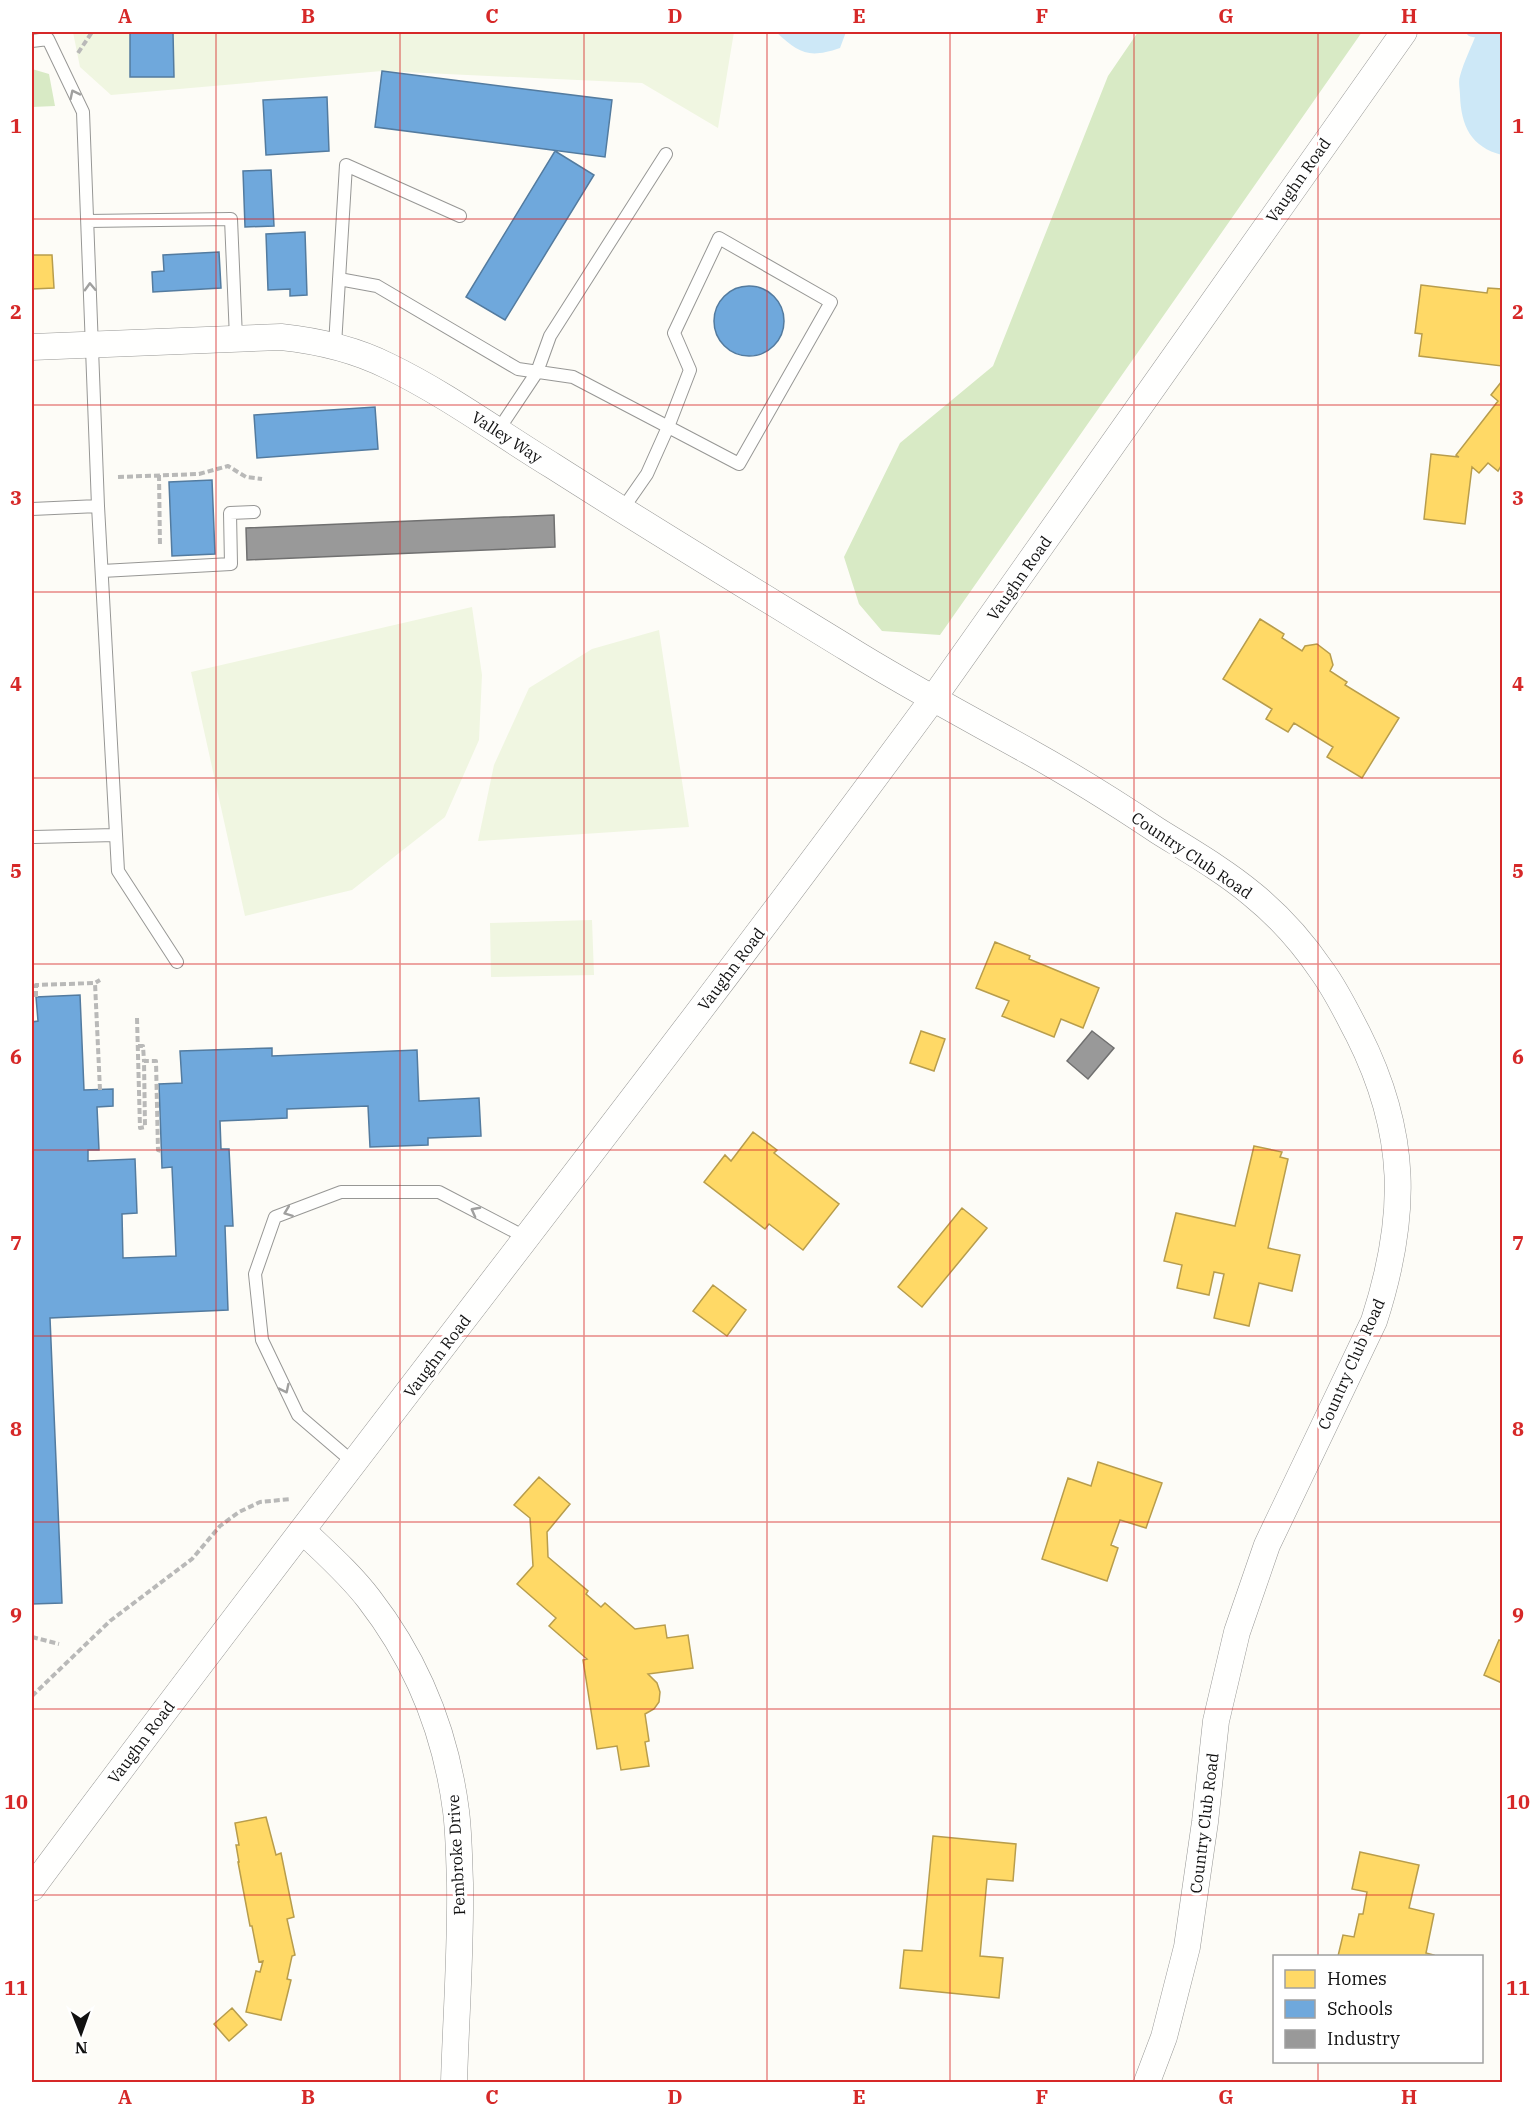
<svg xmlns="http://www.w3.org/2000/svg" width="1534" height="2114" viewBox="0 0 1534 2114" font-family="'IBM Plex Serif',serif">
	<rect width="100%" height="100%" fill="#fdfcf7"/>
	<path fill="#d8eac5" d="M1138,32H1362L940,635L882,631L859,604L844,557L900,443L993,366L1108,76Z
		M32,69L49,74L55,106L32,107Z"/>
	<path fill="#f0f6e1" d="M73,32H734L718,128L642,83L382,71L111,95L80,67Z
		M472,607L482,675L479,740L445,817L352,890L245,916L191,672Z
		M659,630L689,827L478,841L494,765L529,688L592,649Z
		M592,920L594,975L491,977L490,923Z"/>
	<path fill="#cde8f7" d="M776,32H846L840,48C808,59 799,53 776,32Z
		M1477,32H1502V155C1471,147 1461,126 1460,95C1460,89 1458,82 1460,76C1464,61 1472,46 1477,32Z"/>
	<path fill="#ffd966" stroke="#b89d4c" stroke-width="1.5" d="M32,255H52L54,288L32,289Z
		M1421,285L1487,293L1488,288L1502,289V366L1419,356L1422,334L1415,333Z
		M1502,381V464L1498,471L1488,463L1479,473L1472,467L1465,524L1424,519L1431,454L1459,457L1456,455L1498,401L1491,395Z
		M1260,619L1284,634L1282,638L1302,651L1305,646L1317,644L1330,654L1333,665L1330,671L1347,682L1345,685L1399,718L1362,778L1327,757L1333,747L1294,723L1288,732L1266,719L1272,709L1223,679Z
		M995,942L1030,956L1029,959L1099,988L1083,1028L1061,1019L1054,1037L1002,1016L1009,1001L976,988Z
		M921,1031L945,1039L934,1071L910,1063Z
		M753,1132L777,1150L774,1153L839,1204L803,1250L769,1224L765,1229L704,1182L725,1155L731,1161Z
		M1254,1146L1282,1152L1280,1157L1288,1159L1268,1248L1300,1255L1292,1291L1259,1283L1249,1326L1214,1318L1224,1274L1214,1272L1209,1295L1177,1288L1182,1265L1164,1261L1176,1213L1235,1226Z
		M962,1208L987,1228L922,1307L898,1287Z
		M713,1285L746,1310L727,1336L693,1311Z
		M1098,1462L1162,1483L1146,1528L1120,1520L1111,1545L1118,1548L1107,1581L1042,1559L1068,1478L1091,1486Z
		M539,1477L570,1504L547,1532L548,1557L588,1591L586,1594L601,1607L605,1603L635,1629L665,1625L667,1638L688,1635L693,1668L648,1674L657,1683L660,1692L659,1702L654,1709L645,1714L649,1741L645,1742L649,1766L621,1770L617,1746L597,1749L583,1660L587,1659L549,1626L556,1618L517,1584L533,1566L530,1518L514,1505Z
		M1499,1640L1502,1641V1683L1484,1675Z
		M266,1817L276,1855L281,1853L294,1917L287,1919L295,1955L292,1956L287,1979L291,1980L281,2020L246,2012L256,1971L260,1972L263,1961L259,1962L252,1926H250L238,1862H239L236,1845H239L235,1823Z
		M933,1836L1016,1844L1013,1881L987,1879L980,1956L1003,1958L999,1998L900,1988L904,1950L922,1951Z
		M1360,1852L1419,1865L1409,1908L1434,1914L1426,1953L1434,1955V1956H1338L1343,1935L1354,1937L1359,1914H1363L1367,1892L1352,1889Z
		M232,2008L247,2025L229,2041L214,2024Z"/>
	<path fill="#6fa8dc" stroke="#537b9f" stroke-width="1.5" d="M130,32H173L174,77H130Z
		M382,71L612,100L605,157L375,127Z
		M327,97L329,151L266,155L263,100Z
		M555,151L594,175L505,320L466,297Z
		M271,170L274,226L245,227L243,171Z
		M305,232L307,295L290,296V289L268,290L266,234Z
		M219,252L221,288L153,292L152,272L164,271L163,255Z
		M714 321a35 35 0 1 1 70 0a35 35 0 1 1-70 0Z
		M375,407L378,449L257,458L254,415Z
		M212,480L215,554L172,556L169,482Z
		M80,995L84,1090L113,1089V1106L97,1107L99,1150H88V1161L135,1159L137,1213L122,1214L123,1258L176,1256L172,1167L162,1168L159,1084L182,1083L180,1051L272,1048V1056L417,1050L419,1101L479,1098L481,1136L428,1138V1145L370,1147L368,1106L287,1109V1118L220,1121L221,1149H229L233,1226H225L228,1310L50,1318L62,1603L32,1604V1022L38,1021L36,997Z"/>
	<path fill="#999" stroke="#707070" stroke-width="1.5" d="M554,515L555,547L247,560L246,528Z
		M1092,1031L1114,1048L1088,1079L1067,1061Z"/>
	<g fill="none" stroke-linecap="round" stroke-linejoin="round">
		<path stroke="#cde8f7" stroke-width="9" d="M1471,32L1502,38"/>
		<defs>
			<path id="lane" d="M32,41L48,39L83,112L98,506L118,871L177,962
				M88,221L231,219L236,338
				M339,279L377,286L518,369L573,377L739,464L831,302L719,238L674,333L690,370L668,427L647,474L622,510
				M335,345L346,165L460,216
				M497,432L537,372L550,336L666,154
				M32,509L98,506
				M102,571L231,564L230,513L254,512
				M34,837L115,835
				M354,1463L298,1415L262,1340L255,1274L275,1217L341,1192H439L527,1238"/>
			<path id="street" d="M32,347L281,337C319,341 354,349 388,366C446,394 499,433 553,466C650,528 749,588 847,648C906,685 967,717 1028,751C1073,776 1116,803 1158,831C1190,851 1223,870 1252,894C1278,915 1303,943 1322,971C1336,990 1347,1013 1358,1034C1408,1133 1408,1216 1374,1321L1267,1545L1237,1632L1216,1721L1205,1822L1187,1947L1164,2037L1147,2082
				M303,1531C326,1553 350,1574 369,1599C417,1661 446,1733 456,1811C459,1834 459,1859 460,1883C461,1950 456,2016 454,2082
				M32,1888C328,1489 638,1100 932,700L1404,32"/>
		</defs>
		<use href="#lane" stroke="#979795" stroke-width="14"/>
		<use href="#street" stroke="#979795" stroke-width="27"/>
		<path stroke="#b9b9b8" stroke-width="4" stroke-dasharray="6 3" stroke-linecap="butt" d="M78,53L92,32
			M159,475L160,546
			M118,477L199,474L228,466L246,477L262,479
			M36,997V985L95,983
			M137,1018L140,1128L145,1127L144,1061H156L158,1150L161,1151
			M138,1046H143L144,1061
			M100,1090L95,983L100,980
			M32,1637L59,1644
			M32,1696L110,1621L192,1559L220,1526L239,1512L260,1502L291,1499"/>
		<use href="#lane" stroke="#fffffe" stroke-width="12"/>
		<use href="#street" stroke="#fffffe" stroke-width="26"/>
	</g>
	<defs><path id="oneway-chevron" d="M-2-3.5L2.5 0L-2 3.5" fill="none" stroke-width="1.6" stroke-linecap="round" stroke-linejoin="round" transform="scale(1.5)"/></defs>
	<g stroke="#a0a09f">
		<use href="#oneway-chevron" transform="translate(74 94) rotate(-116)"/>
		<use href="#oneway-chevron" transform="translate(90 287) rotate(-92)"/>
		<use href="#oneway-chevron" transform="translate(475 1211) rotate(-152)"/>
		<use href="#oneway-chevron" transform="translate(288 1212) rotate(159)"/>
		<use href="#oneway-chevron" transform="translate(285 1389) rotate(64)"/>
	</g>
	<path fill="none" stroke="#d62828" stroke-width="1.5" stroke-opacity="0.55" d="M216,32V2082M400,32V2082M584,32V2082M767,32V2082M950,32V2082M1134,32V2082M1318,32V1956M32,219H1502M32,405H1502M32,592H1502M32,778H1502M32,964H1502M32,1150H1502M32,1336H1502M32,1522H1502M32,1709H1502M32,1895H1502M1318,2062V2082"/>
	<g text-anchor="middle" stroke-width="6" stroke-linejoin="round" paint-order="stroke">
		<g font-size="16" fill="#111" stroke="#fff">
			<text transform="translate(1298 180) rotate(-55)" y="6">Vaughn Road</text>
			<text transform="translate(507 437) rotate(33)" y="6">Valley Way</text>
			<text transform="translate(1019 578) rotate(-55)" y="6">Vaughn Road</text>
			<text transform="translate(1192 855) rotate(34)" y="6">Country Club Road</text>
			<text transform="translate(731 969) rotate(-53)" y="6">Vaughn Road</text>
			<text transform="translate(437 1356) rotate(-53)" y="6">Vaughn Road</text>
			<text transform="translate(1351 1364) rotate(-66)" y="6">Country Club Road</text>
			<text transform="translate(141 1742) rotate(-53)" y="6">Vaughn Road</text>
			<text transform="translate(1204 1823) rotate(-83)" y="6">Country Club Road</text>
			<text transform="translate(456 1855) rotate(-93)" y="6">Pembroke Drive</text>
		</g>
	</g>
	<rect width="1534" height="2114" fill="none" stroke="#ffffff" stroke-width="66"/>
	<rect x="1273" y="1955" width="210" height="108" fill="#ffffff" stroke="#a0a0a0" stroke-width="1.5"/>
	<rect x="1285" y="1970" width="30" height="18" fill="#ffd966" stroke="#a0a0a0" stroke-width="1.5"/>
	<text x="1327" y="1985" font-size="18" fill="#111111">Homes</text>
	<rect x="1285" y="2000" width="30" height="18" fill="#6fa8dc" stroke="#a0a0a0" stroke-width="1.5"/>
	<text x="1327" y="2015" font-size="18" fill="#111111">Schools</text>
	<rect x="1285" y="2030" width="30" height="18" fill="#999999" stroke="#a0a0a0" stroke-width="1.5"/>
	<text x="1327" y="2045" font-size="18" fill="#111111">Industry</text>
	<g transform="translate(81 2033) rotate(179)" stroke="#ffffff" stroke-width="4.5" paint-order="stroke">
	<path d="M0-4.5L10 22L0 15L-10 22Z" fill="#111111"/>
	<text y="-9" font-size="16" font-weight="bold" text-anchor="middle" fill="#111111">N</text>
	</g>
	<rect x="33" y="33" width="1468" height="2048" fill="none" stroke="#d62828" stroke-width="2"/>
	<g font-size="20" text-anchor="middle" font-weight="bold" fill="#d62828">
		<text x="125" y="23">A</text>
		<text x="308" y="23">B</text>
		<text x="492" y="23">C</text>
		<text x="675" y="23">D</text>
		<text x="859" y="23">E</text>
		<text x="1042" y="23">F</text>
		<text x="1226" y="23">G</text>
		<text x="1409" y="23">H</text>
		<text x="16" y="133">1</text>
		<text x="1518" y="133">1</text>
		<text x="16" y="319">2</text>
		<text x="1518" y="319">2</text>
		<text x="16" y="505">3</text>
		<text x="1518" y="505">3</text>
		<text x="16" y="691">4</text>
		<text x="1518" y="691">4</text>
		<text x="16" y="878">5</text>
		<text x="1518" y="878">5</text>
		<text x="16" y="1064">6</text>
		<text x="1518" y="1064">6</text>
		<text x="16" y="1250">7</text>
		<text x="1518" y="1250">7</text>
		<text x="16" y="1436">8</text>
		<text x="1518" y="1436">8</text>
		<text x="16" y="1622">9</text>
		<text x="1518" y="1622">9</text>
		<text x="16" y="1809">10</text>
		<text x="1518" y="1809">10</text>
		<text x="16" y="1995">11</text>
		<text x="1518" y="1995">11</text>
		<text x="125" y="2104">A</text>
		<text x="308" y="2104">B</text>
		<text x="492" y="2104">C</text>
		<text x="675" y="2104">D</text>
		<text x="859" y="2104">E</text>
		<text x="1042" y="2104">F</text>
		<text x="1226" y="2104">G</text>
		<text x="1409" y="2104">H</text>
	</g>
</svg>
